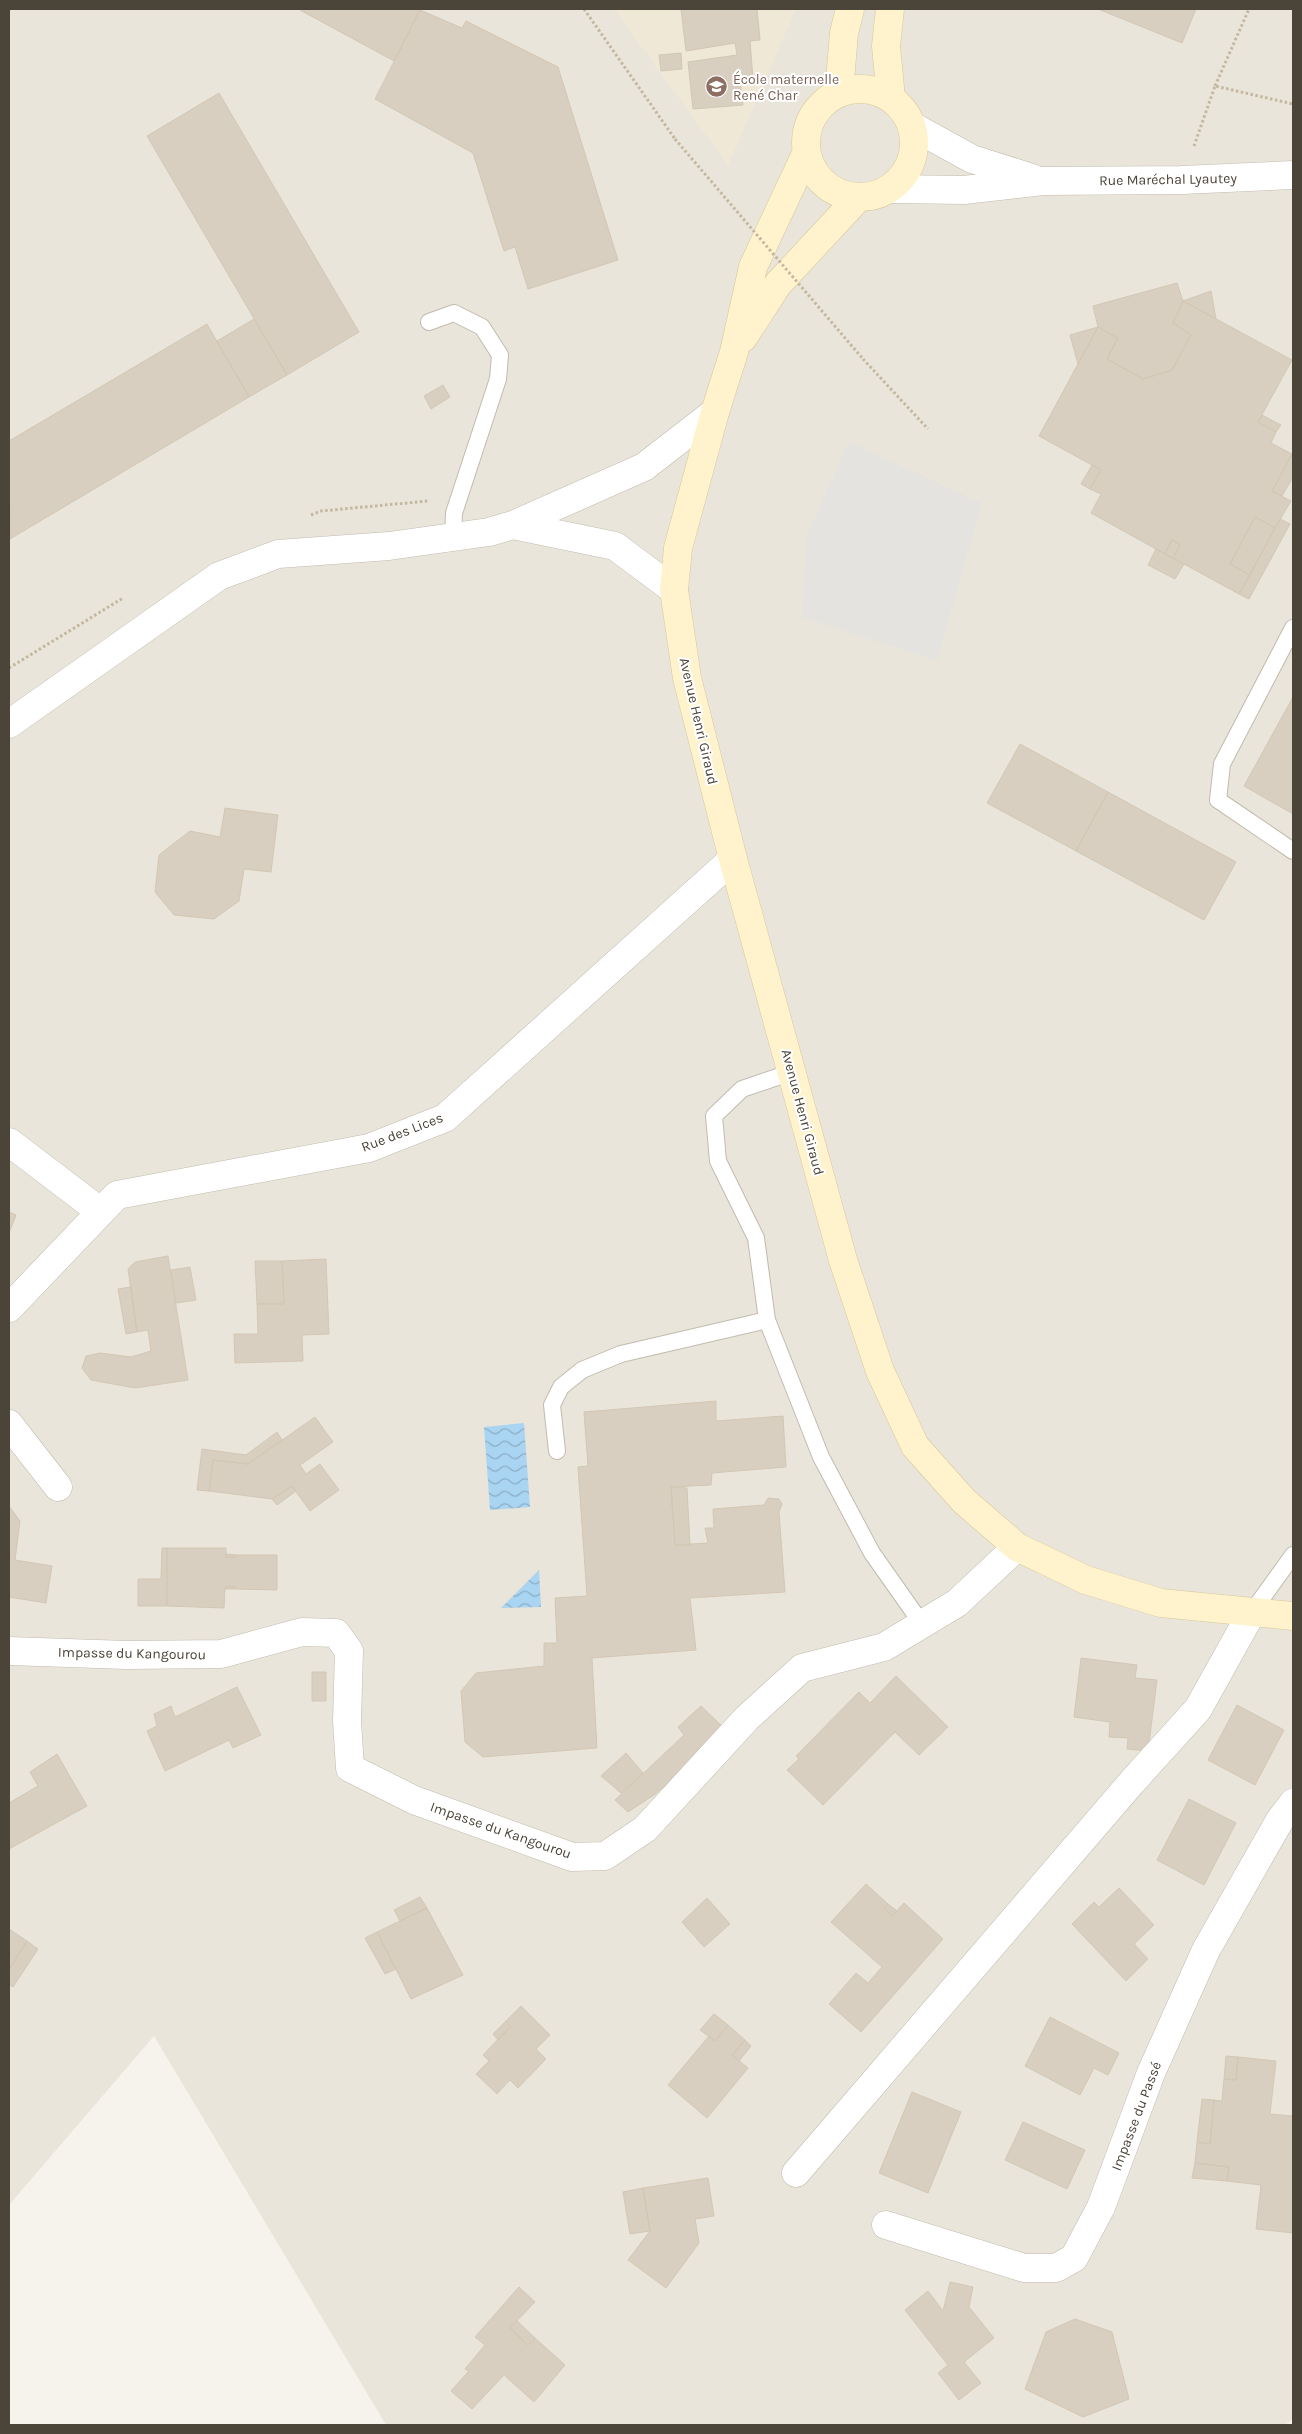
<svg xmlns="http://www.w3.org/2000/svg" width="1302" height="2434" viewBox="0 0 1302 2434" font-family="Karla,sans-serif">
	<defs>
		<pattern id="water-waves" width="16" height="10" patternUnits="userSpaceOnUse" patternTransform="scale(1.25)"><rect width="16" height="10" fill="#a9d4f2"/><path d="M0 5q4-4 8 0t8 0" fill="none" stroke="#8caec5"/></pattern>
	</defs>
	<rect width="100%" height="100%" fill="#f6f3ec"/>
	<path fill="#eae5da" d="M9,9H1293V2419L1285,2425H386L154,2036L9,2205Z"/>
	<path fill="#efe8d6" d="M614,9H796L728,165Z"/>
	<path fill="#e5e3e0" d="M849,442L982,503L937,661L802,617L807,535Z"/>
	<path fill="url(#water-waves)" d="M524,1423L530,1507L490,1510L484,1427Z
		M539,1570L541,1607L501,1608Z"/>
	<path fill="#d8cfc1" stroke="#d3c7b4" d="M301,9H420L394,61L300,10Z
		M681,9H757L760,40L750,41L753,79L740,81L743,105L693,109L688,62L737,55L735,43L686,51Z
		M1098,9H1196L1182,43Z
		M420,10L462,28L466,21L558,67L618,260L528,289L515,247L504,251L473,153L375,99Z
		M681,53L682,69L661,71L659,55Z
		M219,93L359,332L287,375L147,136Z
		M1177,283L1183,301L1173,323L1191,335L1172,370L1143,379L1107,359L1118,338L1098,327L1093,306Z
		M1211,291L1216,319L1183,301Z
		M1183,301L1292,360L1258,422L1276,432L1271,443L1292,454L1272,491L1291,501L1275,528L1255,517L1230,564L1250,575L1239,594L1173,558L1180,545L1172,540L1165,554L1091,513L1101,494L1090,489L1101,470L1039,436L1098,327L1118,338L1107,359L1143,379L1172,370L1191,335L1173,323Z
		M254,319L287,375L249,397L217,341Z
		M207,324L249,397L10,539L9,441Z
		M1098,327L1078,364L1070,335Z
		M443,385L450,397L431,409L424,396Z
		M1262,415L1281,425L1276,432L1258,422Z
		M1292,454L1293,477L1282,496L1272,491Z
		M1092,465L1101,470L1090,489L1081,484Z
		M1255,517L1275,528L1250,575L1230,564Z
		M1280,519L1290,524L1249,599L1239,594Z
		M1172,540L1180,545L1173,558L1165,554Z
		M1156,549L1184,564L1175,579L1148,565Z
		M1293,697V814L1244,786Z
		M1020,744L1108,792L1076,851L987,803Z
		M1108,792L1236,862L1204,920L1076,851Z
		M225,808L278,815L271,872L244,869L239,901L214,919L174,915L155,892L159,855L190,831L220,837Z
		M9,1212L16,1215L9,1233Z
		M168,1256L188,1380L135,1388L91,1380L82,1368L86,1356L100,1353L131,1357L151,1351L148,1330L137,1332L128,1269L135,1262Z
		M326,1259L329,1334L302,1335L303,1361L235,1363L234,1334H258L257,1304H284L282,1261Z
		M255,1261H282L284,1304H257Z
		M190,1267L196,1300L176,1303L171,1270Z
		M131,1287L137,1332L126,1334L118,1289Z
		M716,1401V1421L783,1416L786,1467L712,1473L711,1485L671,1487L675,1545L708,1543L705,1528H714L713,1509L764,1505L768,1498L779,1499L782,1504L779,1512L785,1592L690,1598L696,1650L592,1658L597,1748L483,1757L465,1742L461,1691L476,1673L544,1666V1643H557L555,1598L587,1596L578,1467L588,1466L584,1412Z
		M315,1417L333,1442L300,1465L306,1474L320,1464L339,1490L310,1511L292,1486L272,1499L209,1491L213,1460L248,1464Z
		M277,1432L282,1440L248,1464L213,1460L209,1491L197,1490L202,1449L246,1455Z
		M292,1486L296,1491L277,1505L272,1499Z
		M671,1487L687,1488L690,1545H675Z
		M9,1506L20,1521L15,1560L52,1566L46,1603L9,1597Z
		M162,1548H167V1606H138V1579H161Z
		M167,1548H226V1557H236V1555H277V1590L236,1589V1587H225L224,1608L167,1606Z
		M226,1554L236,1555V1557H226Z
		M225,1587H236V1589H225Z
		M1081,1658L1137,1665L1135,1678L1157,1680L1148,1751L1127,1749L1128,1738L1109,1737L1110,1722L1074,1717Z
		M312,1672H326V1701H312Z
		M896,1676L948,1727L919,1755L895,1732L823,1805L787,1770L799,1759L796,1756L859,1692L870,1703Z
		M237,1687L261,1735L233,1748L229,1740L165,1771L147,1731L157,1726L154,1714L171,1706L175,1717Z
		M1237,1705L1284,1730L1255,1785L1208,1760Z
		M701,1706L724,1728L672,1780L654,1795L628,1812L615,1800L684,1735L678,1727Z
		M626,1753L643,1773L621,1793L601,1776Z
		M57,1754L87,1806L9,1849V1803L38,1786L30,1772Z
		M1189,1799L1236,1823L1204,1885L1157,1860Z
		M866,1884L888,1904L884,1908L892,1916L904,1903L943,1939L861,2032L829,2004L856,1973L868,1983L882,1967L831,1922Z
		M1119,1888L1154,1925L1134,1944L1148,1959L1126,1981L1072,1924L1094,1902L1099,1907Z
		M420,1897L427,1908L400,1921L394,1910Z
		M707,1898L730,1924L704,1947L682,1922Z
		M888,1904L897,1911L892,1916L884,1908Z
		M427,1908L463,1975L411,1999L377,1932Z
		M9,1929L27,1941L9,1970Z
		M377,1932L396,1969L385,1974L365,1938Z
		M27,1941L38,1949L13,1987L9,1984V1970Z
		M521,2006L550,2035L536,2049L546,2059L518,2088L510,2080L497,2094L476,2074L489,2061L483,2055L511,2026L506,2021Z
		M714,2014L728,2025L715,2041L700,2030Z
		M1050,2017L1119,2053L1108,2075L1094,2068L1080,2095L1025,2066Z
		M506,2021L511,2026L498,2040L493,2034Z
		M728,2025L745,2040L732,2055L748,2068L707,2118L668,2085L709,2036L715,2041Z
		M745,2040L751,2046L739,2061L732,2055Z
		M1226,2056L1238,2057L1236,2080L1224,2079Z
		M1238,2057L1276,2061L1270,2114L1293,2116V2233L1256,2229L1261,2185L1227,2181L1229,2167L1195,2163L1197,2142L1210,2144L1214,2100L1222,2101L1224,2079L1236,2080Z
		M912,2092L961,2112L928,2193L879,2173Z
		M1202,2099L1214,2100L1210,2144L1197,2142Z
		M1023,2122L1085,2150L1067,2189L1005,2160Z
		M1195,2163L1229,2167L1227,2181L1192,2178Z
		M708,2178L714,2216L695,2219L699,2243L666,2288L628,2260L650,2231L643,2188Z
		M643,2188L650,2231L630,2234L623,2192Z
		M950,2282L973,2287L969,2307L994,2338L964,2362L981,2383L959,2400L938,2373L948,2365L905,2310L928,2291L943,2311Z
		M519,2287L535,2302L510,2328L528,2345L535,2338L565,2365L534,2402L504,2375L472,2409L451,2391L469,2371L465,2369L485,2345L475,2337Z
		M1075,2319L1112,2332L1129,2399L1083,2417L1025,2389L1046,2332Z
		M517,2321L535,2338L528,2345L510,2328Z"/>
	<g fill="none" stroke-linecap="round" stroke-linejoin="round">
		<defs>
			<path id="lane" d="M429,322L454,313L482,327L500,355L498,379L454,513L453,537
				M1293,628L1222,764L1218,800L1293,851
				M792,1072L742,1089L714,1116L718,1161L756,1238L767,1320L821,1457L872,1553L922,1624
				M557,1451L552,1405L561,1387L582,1370L621,1354L767,1320
				M1252,1612L1293,1555"/>
			<path id="street" d="M912,126L972,159L1032,178
				M891,189L964,190L1043,181L1182,180L1293,175
				M513,525L615,546L674,590
				M9,724L219,576L278,554L389,546L489,532L513,525L644,467L715,412
				M9,1142L101,1212
				M9,1308L117,1195L369,1148L445,1118L733,859
				M9,1424L58,1487
				M9,1651L127,1655L221,1654L302,1632L336,1633L349,1651L347,1721L350,1768L414,1800L572,1857L605,1856L645,1829L747,1718L802,1668L884,1647L957,1603L1017,1547
				M796,2173L1132,1782L1198,1709L1252,1612
				M886,2225L1024,2268H1056L1074,2258L1101,2207L1151,2073L1206,1950L1280,1820L1293,1803"/>
			<path id="secondary" d="M890,9L886,46L891,98
				M806 143a54 54 0 1 1 108 0a54 54 0 1 1-108 0Z
				M839,93L844,33L850,9
				M806,154L753,267L734,352L715,412L678,548L674,590L687,678L733,859L843,1260L880,1371L915,1446L964,1501L1017,1547L1086,1580L1161,1603L1293,1616
				M743,338L778,284L858,198"/>
		</defs>
		<use href="#lane" stroke="#c2bbae" stroke-width="18"/>
		<use href="#street" stroke="#c2bbae" stroke-width="29"/>
		<use href="#secondary" stroke="#d6c79b" stroke-width="29"/>
		<path stroke="#c4b79f" stroke-width="3" stroke-dasharray="2.5 2.5" stroke-linecap="butt" d="M584,9L675,139
			M1215,86L1249,9
			M1194,146L1215,86L1293,104
			M863,359L928,429
			M311,515L321,511L428,501
			M9,668L123,598"/>
		<use href="#lane" stroke="#fff" stroke-width="16"/>
		<use href="#street" stroke="#fff" stroke-width="28"/>
		<use href="#secondary" stroke="#fff3cd" stroke-width="28"/>
		<path stroke="#c4b79f" stroke-width="3" stroke-dasharray="2.5 2.5" stroke-linecap="butt" d="M675,139L863,359"/>
	</g>
	<defs>
		<symbol id="school-disc" viewBox="-11 -11 22 22"><circle r="9.5" fill="#8d6e63" stroke="#fff"/><path d="M0-5L7-2L0 1L-7-2ZM-4 1L0 2.5L4 1V4Q0 6-4 4Z" fill="#fff"/></symbol>
	</defs>
	<g fill-rule="evenodd">
		<use href="#school-disc" x="704" y="74" width="25" height="25"/>
	</g>
	<g text-anchor="middle" stroke-width="4" stroke-linejoin="round" paint-order="stroke">
		<g font-size="14" fill="#785e54" stroke="#fff" text-anchor="start">
			<text x="733" y="84">École maternelle<tspan x="733" dy="16">René Char</tspan></text>
		</g>
		<g font-size="14" fill="#4b4439" stroke="#fff">
			<text transform="translate(1168 179) rotate(-1)" y="5">Rue Maréchal Lyautey</text>
			<text transform="translate(699 721) rotate(77)" y="5">Avenue Henri Giraud</text>
			<text transform="translate(803 1112) rotate(75)" y="5">Avenue Henri Giraud</text>
			<text transform="translate(402 1132) rotate(-21)" y="5">Rue des Lices</text>
			<text transform="translate(132 1653) rotate(1)" y="5">Impasse du Kangourou</text>
			<text transform="translate(501 1830) rotate(19)" y="5">Impasse du Kangourou</text>
			<text transform="translate(1136 2116) rotate(-69)" y="5">Impasse du Passé</text>
		</g>
	</g>
	<rect width="1302" height="2434" fill="none" stroke="#4b4439" stroke-width="20"/>
</svg>
